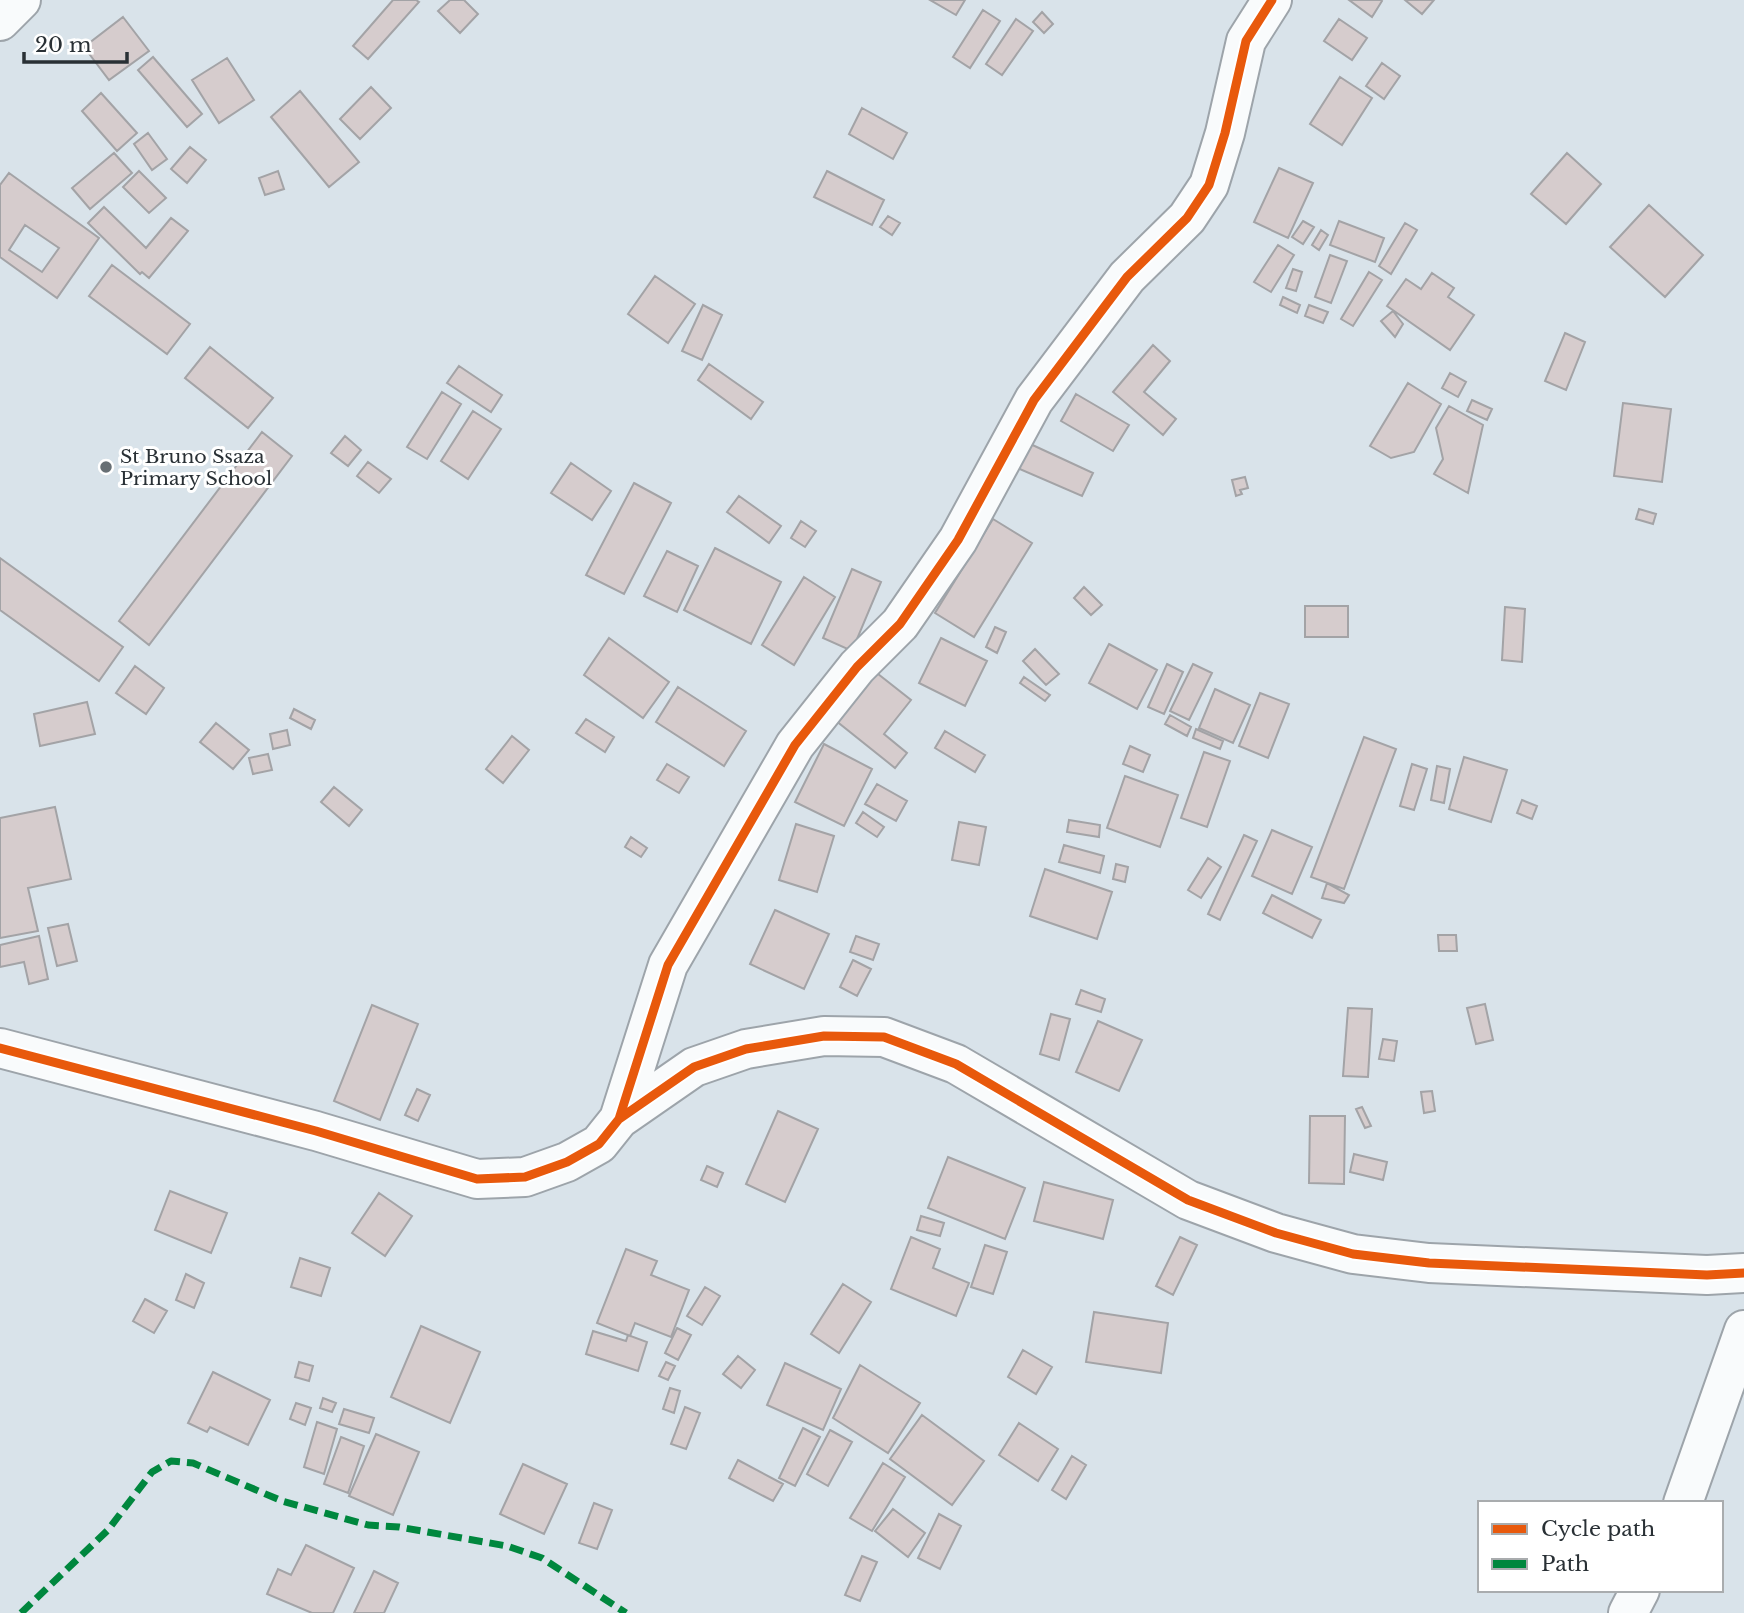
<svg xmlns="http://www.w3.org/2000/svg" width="1744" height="1613" viewBox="0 0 1744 1613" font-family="'Libre Baskerville',serif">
	<rect width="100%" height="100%" fill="#d9e3ea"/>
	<path fill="#d6cccd" stroke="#a3a3a6" stroke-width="2" fill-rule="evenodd" d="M393,0H416L419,2L368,59L353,46Z
		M450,0H464L478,14L460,33L438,11Z
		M930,0H965L956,15Z
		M1349,0H1381L1382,1L1372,17Z
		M1405,0H1434L1422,14Z
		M983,10L1000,21L970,68L953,57Z
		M1042,12L1053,24L1044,33L1033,22Z
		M123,17L149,51L109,80L84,47Z
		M1016,19L1033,31L1002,75L986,64Z
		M1339,19L1367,38L1352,60L1324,41Z
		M153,57L202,114L187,127L138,70Z
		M227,58L254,100L219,123L192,80Z
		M1382,63L1400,76L1384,99L1366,86Z
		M1340,77L1372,98L1342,145L1310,124Z
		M371,87L391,108L360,139L340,119Z
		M300,91L359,162L329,187L271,117Z
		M101,93L137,133L117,151L82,111Z
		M862,108L907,133L893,159L849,134Z
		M148,133L167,159L152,170L134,144Z
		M190,147L206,160L187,183L171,169Z
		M114,153L132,173L90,209L72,188Z
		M1567,153L1601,184L1566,224L1531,194Z
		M1279,168L1313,183L1288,238L1254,222Z
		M139,171L166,198L149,213L123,187Z
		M278,171L284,189L265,195L259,178Z
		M827,171L884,200L872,225L814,197Z
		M9,173L99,238L57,298L0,257V185ZM25,225L59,248L42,272L9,250Z
		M1649,205L1703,255L1665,297L1610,247Z
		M104,207L146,248L171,218L188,231L149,278L142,272L140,274L88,223Z
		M888,216L900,223L892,235L880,227Z
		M1303,221L1314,227L1303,244L1292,237Z
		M1339,221L1384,238L1375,262L1330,245Z
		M1405,223L1417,230L1391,274L1379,266Z
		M1321,230L1328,235L1319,250L1312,245Z
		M1278,245L1294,255L1271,292L1254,282Z
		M1330,255L1347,261L1331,303L1315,297Z
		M112,265L190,324L167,354L89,296Z
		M1293,269L1302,272L1296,291L1286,288Z
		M1369,272L1382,280L1353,326L1341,319Z
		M1432,273L1454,288L1448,297L1474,315L1450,350L1387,306L1406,279L1421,289Z
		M655,276L695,304L668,343L628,314Z
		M1283,297L1300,305L1297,313L1280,305Z
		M703,305L722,315L702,360L682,351Z
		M1309,305L1328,312L1323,323L1305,316Z
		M1393,311L1403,324L1395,337L1381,321Z
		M1565,333L1585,342L1566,390L1545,381Z
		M1153,345L1170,361L1144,392L1176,419L1163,435L1113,392Z
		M210,347L273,398L248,428L185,378Z
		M709,364L763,402L751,419L698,380Z
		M459,366L502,395L491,412L447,383Z
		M1450,373L1466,382L1458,397L1442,388Z
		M1408,383L1441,404L1414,452L1391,458L1370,446Z
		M442,392L461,404L427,459L407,447Z
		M1076,394L1129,425L1113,451L1061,421Z
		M1472,400L1492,409L1487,420L1467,411Z
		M1623,403L1671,409L1662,482L1614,476Z
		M1449,406L1483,425L1468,493L1434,474L1443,459L1436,428Z
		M473,411L501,429L468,479L441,461Z
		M262,432L292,456L149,645L119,621Z
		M345,436L361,450L348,466L331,453Z
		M1026,442L1093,473L1082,496L1015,467Z
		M368,462L391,479L379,493L357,476Z
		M571,463L611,491L592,520L551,493Z
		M1245,477L1248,488L1240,490L1242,494L1236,496L1232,480Z
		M634,483L671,503L624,594L586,575Z
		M739,496L781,526L769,543L727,512Z
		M1639,509L1656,514L1653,524L1636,519Z
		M993,519L1032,543L974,637L935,613Z
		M801,521L816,531L805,547L791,538Z
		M715,548L781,582L751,644L684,610Z
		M667,551L698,566L677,612L644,596Z
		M0,558L123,647L99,681L0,610Z
		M852,569L881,582L852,651L823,638Z
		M804,577L835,597L794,665L762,645Z
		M1084,587L1102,605L1091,615L1074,598Z
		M1305,606H1348V637H1305Z
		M1505,607L1525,609L1522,662L1502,660Z
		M995,627L1006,632L997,653L986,647Z
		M609,638L669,682L643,718L584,675Z
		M941,638L987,661L965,706L919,683Z
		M1109,644L1157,670L1137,709L1089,683Z
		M1035,649L1059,674L1046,685L1023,661Z
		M1167,664L1183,672L1164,714L1148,707Z
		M1193,664L1212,673L1189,720L1170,711Z
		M135,666L164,688L146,714L116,693Z
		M873,670L911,700L884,734L907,753L895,768L835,720Z
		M1024,677L1050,695L1045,701L1020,683Z
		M678,687L746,731L724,766L656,722Z
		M1215,689L1250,705L1233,743L1199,728Z
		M1260,693L1289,704L1268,758L1239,746Z
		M87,702L95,734L40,746L34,714Z
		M294,709L315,720L311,729L290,718Z
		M1170,715L1191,727L1187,736L1165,724Z
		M586,719L614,737L605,752L576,733Z
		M216,723L249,750L233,769L200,742Z
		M1196,729L1223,741L1220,749L1193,738Z
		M287,730L290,745L273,749L270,734Z
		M945,731L985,755L975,772L935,748Z
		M512,736L529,750L503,783L486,769Z
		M1364,737L1396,749L1344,889L1311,877Z
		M824,744L872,769L844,826L795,802Z
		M1130,746L1150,755L1143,772L1123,764Z
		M1204,752L1230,761L1207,827L1181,818Z
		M268,754L272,770L253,774L249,758Z
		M1464,757L1507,770L1491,822L1449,809Z
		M667,764L689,777L679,793L657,780Z
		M1412,764L1427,769L1414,810L1400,806Z
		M1437,766L1450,769L1444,803L1431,800Z
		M1125,776L1178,795L1160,847L1107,828Z
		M877,784L907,801L896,821L865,804Z
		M334,787L362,810L349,826L321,802Z
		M1522,800L1537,806L1532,819L1517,813Z
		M55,807L71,879L28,888L38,931L0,938V818Z
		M863,812L884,827L877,837L856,823Z
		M1069,820L1100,825L1099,837L1067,832Z
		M959,822L986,827L979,865L952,860Z
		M796,824L834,836L817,892L779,880Z
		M1272,830L1312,847L1292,894L1252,876Z
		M1244,835L1257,841L1220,920L1208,914Z
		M631,837L647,848L641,857L625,847Z
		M1064,845L1104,856L1100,873L1059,862Z
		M1208,858L1221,867L1201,898L1188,890Z
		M1116,864L1128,867L1125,882L1113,879Z
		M1045,869L1112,892L1097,939L1030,916Z
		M1327,883L1349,895L1344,903L1322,898Z
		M1272,895L1321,920L1312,938L1263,913Z
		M775,910L829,934L804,989L750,964Z
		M68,924L77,961L57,966L48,928Z
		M1438,935H1456L1457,951H1439Z
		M39,936L48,979L29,984L24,962L0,967V945Z
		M856,936L879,944L873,960L850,952Z
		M853,960L871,969L857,996L840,987Z
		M1081,990L1105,999L1101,1012L1076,1004Z
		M1485,1004L1493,1040L1476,1044L1467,1008Z
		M372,1005L418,1024L380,1120L334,1101Z
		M1348,1008L1372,1009L1368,1077L1343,1076Z
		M1051,1014L1070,1019L1059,1060L1040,1054Z
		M1098,1021L1142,1040L1119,1091L1076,1072Z
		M1383,1039L1397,1041L1394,1061L1379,1059Z
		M417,1089L430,1095L418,1121L405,1115Z
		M1432,1091L1435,1111L1424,1113L1421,1092Z
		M1362,1107L1371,1126L1365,1128L1356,1109Z
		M778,1111L818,1129L785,1202L746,1184Z
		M1310,1116H1345L1344,1184L1309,1183Z
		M1354,1154L1387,1162L1383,1180L1350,1172Z
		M948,1157L1025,1188L1005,1239L928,1208Z
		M707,1166L723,1173L717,1187L701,1180Z
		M1044,1182L1113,1200L1103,1239L1034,1221Z
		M170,1191L227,1213L211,1253L155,1230Z
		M379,1193L412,1216L385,1256L352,1233Z
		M921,1216L944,1223L940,1236L917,1230Z
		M911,1237L940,1249L933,1268L969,1283L956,1316L891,1289Z
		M1180,1237L1197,1245L1173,1295L1156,1286Z
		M985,1245L1007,1252L993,1294L971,1287Z
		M626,1249L657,1261L651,1275L689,1290L671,1337L635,1323L630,1336L597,1323Z
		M300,1258L330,1268L321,1296L291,1287Z
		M186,1274L204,1283L194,1308L176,1300Z
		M843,1284L871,1302L839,1353L811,1334Z
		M705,1287L720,1296L702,1325L687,1316Z
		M145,1299L167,1311L154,1333L133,1321Z
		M1094,1312L1168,1323L1161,1373L1086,1362Z
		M421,1326L480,1352L450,1423L391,1397Z
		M677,1328L691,1335L678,1360L665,1353Z
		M593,1331L626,1341L628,1335L647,1342L638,1371L586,1354Z
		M1023,1350L1052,1367L1036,1394L1008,1377Z
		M738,1356L755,1370L741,1388L723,1374Z
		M299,1362L313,1366L309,1381L295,1377Z
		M666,1362L675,1366L668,1380L659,1376Z
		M785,1363L841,1389L823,1430L767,1405Z
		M860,1365L920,1403L888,1453L833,1418Z
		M213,1372L270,1400L248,1445L210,1427L207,1432L188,1423Z
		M670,1388L680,1391L674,1413L663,1409Z
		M323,1398L336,1403L332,1412L320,1408Z
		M296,1403L311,1408L305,1425L290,1419Z
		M685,1407L700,1413L686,1449L671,1444Z
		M344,1409L374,1418L369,1433L339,1424Z
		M922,1415L984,1461L952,1505L890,1459Z
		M317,1422L337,1429L324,1474L304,1467Z
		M1019,1423L1058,1449L1038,1481L999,1455Z
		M803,1428L820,1437L795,1486L779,1478Z
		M830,1430L852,1442L828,1486L807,1474Z
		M376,1434L419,1452L393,1515L349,1496Z
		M341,1437L364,1446L348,1493L324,1484Z
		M1072,1456L1086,1465L1066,1499L1052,1490Z
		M738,1460L783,1484L773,1501L729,1478Z
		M883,1463L905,1477L872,1531L850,1518Z
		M523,1464L567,1484L544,1534L500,1514Z
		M594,1503L612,1510L597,1549L579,1543Z
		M893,1509L925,1533L908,1557L875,1531Z
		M939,1514L961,1526L940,1569L918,1558Z
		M306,1545L354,1568L333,1613H312L267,1594L278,1569L291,1575Z
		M862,1556L877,1562L860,1601L845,1595Z
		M374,1571L398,1583L384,1613H354Z"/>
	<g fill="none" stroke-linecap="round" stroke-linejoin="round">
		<defs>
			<path id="minor" d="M0,21L21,0
				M0,1048L316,1131L477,1179L525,1177L567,1162L599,1144L619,1119L668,965L795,745L857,667L900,624L958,540L1034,400L1127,277L1187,218L1209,185L1225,133L1246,41L1272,0
				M619,1119L694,1067L746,1049L824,1036L884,1037L956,1064L1188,1200L1276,1233L1353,1254L1429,1263L1707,1275L1744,1273
				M1683,1503L1744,1330
				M1628,1613L1640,1590"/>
		</defs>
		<use href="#minor" stroke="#9da4aa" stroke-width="42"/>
		<use href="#minor" stroke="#f9fbfc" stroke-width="38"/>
		<path stroke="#00873e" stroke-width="7" stroke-dasharray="14 7" stroke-linecap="butt" d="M21,1613L108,1530L152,1472L171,1461L193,1463L282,1501L368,1525L399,1527L507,1546L542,1558L626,1613"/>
		<defs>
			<path id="cycleway" d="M0,1048L316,1131L477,1179L525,1177L567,1162L599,1144L619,1119L668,965L795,745L857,667L900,624L958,540L1034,400L1127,277L1187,218L1209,185L1225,133L1246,41L1272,0
				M619,1119L694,1067L746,1049L824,1036L884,1037L956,1064L1188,1200L1276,1233L1353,1254L1429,1263L1707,1275L1744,1273"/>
		</defs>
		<use href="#cycleway" stroke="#fff" stroke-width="13"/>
		<use href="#cycleway" stroke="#e8590c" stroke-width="9"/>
	</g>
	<circle fill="#676f74" stroke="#fff" stroke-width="2.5" cx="106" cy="467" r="7"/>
	<g text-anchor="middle" stroke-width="6" stroke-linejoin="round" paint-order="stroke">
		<g font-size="19" fill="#293035" stroke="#fff" text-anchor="start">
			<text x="120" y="463">St Bruno Ssaza<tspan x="120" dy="22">Primary School</tspan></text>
		</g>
	</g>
	<rect x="1478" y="1501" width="245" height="91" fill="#ffffff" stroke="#a9acae" stroke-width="2"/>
	<rect x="1492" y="1524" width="35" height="10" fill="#e8590c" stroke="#a9acae" stroke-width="2"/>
	<text x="1541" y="1536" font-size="21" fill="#293035">Cycle path</text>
	<rect x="1492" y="1559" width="35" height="10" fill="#00873e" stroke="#a9acae" stroke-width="2"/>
	<text x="1541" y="1571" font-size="21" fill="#293035">Path</text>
	<path d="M24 52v10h103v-10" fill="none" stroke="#293035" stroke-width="3.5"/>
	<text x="35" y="52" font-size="21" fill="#293035" stroke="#ffffff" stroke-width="5" paint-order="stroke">20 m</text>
</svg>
